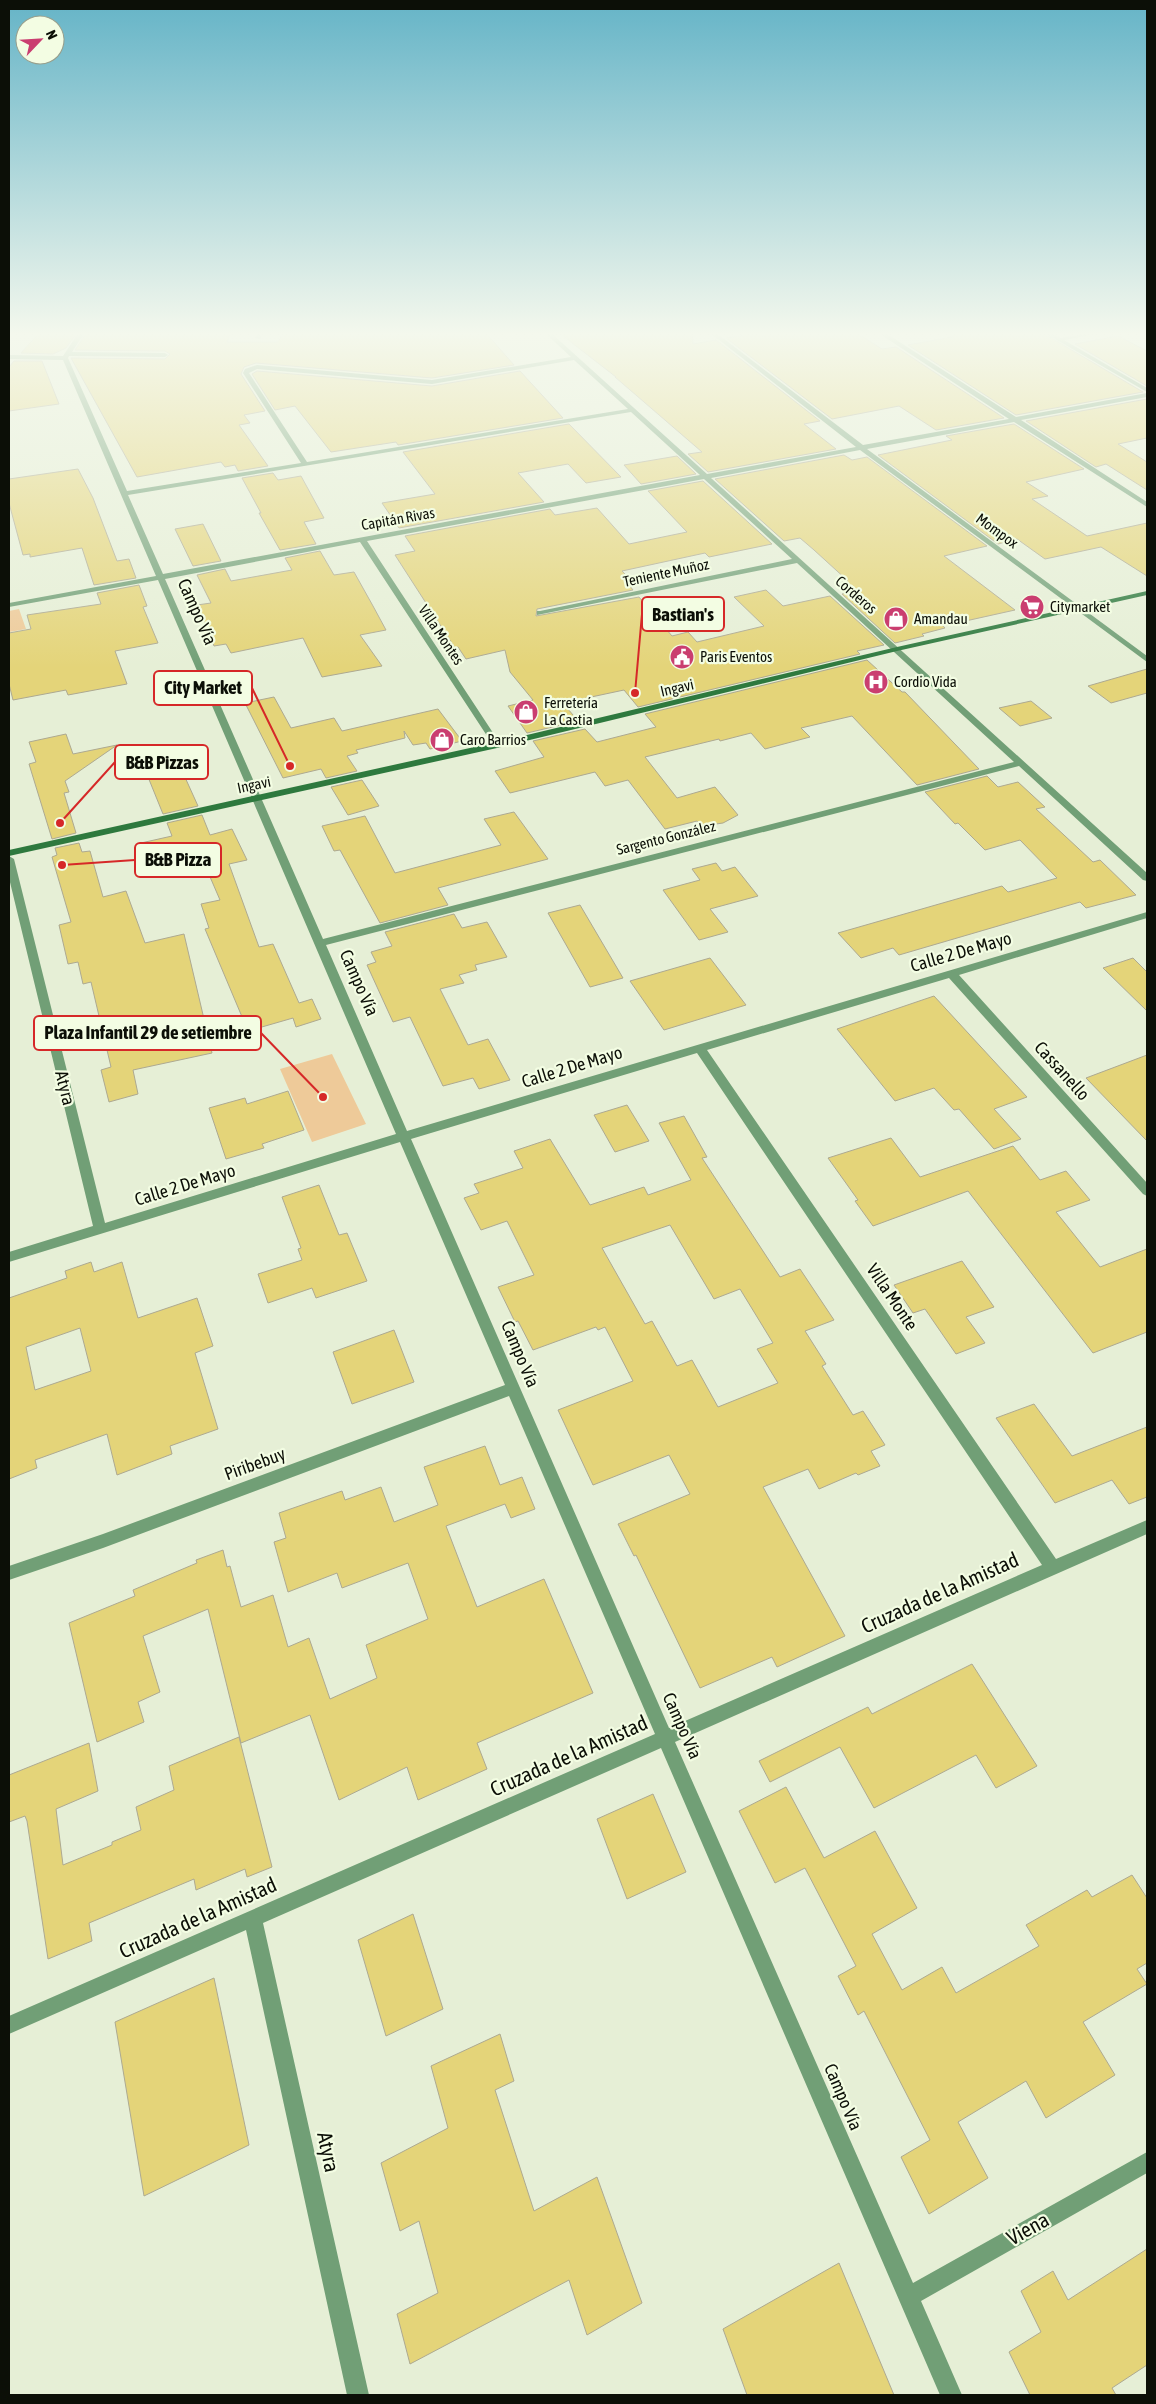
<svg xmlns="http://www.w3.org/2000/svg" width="1156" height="2404" viewBox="0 0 1156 2404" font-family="'Asap Condensed',sans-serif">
	<rect width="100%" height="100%" fill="#e6efd6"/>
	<path fill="#eeca99" d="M19,609L26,629L9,632V611Z
		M332,1054L366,1124L312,1142L280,1069Z"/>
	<path fill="#e4d479" stroke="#ada991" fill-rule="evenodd" d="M40,332H77L66,348L53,354L21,353Z
		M87,332H231L227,342H278L284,332H485L514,365L432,378L256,363L244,367L241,374L265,411L244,415L250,423L239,425L268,466L238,471L235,465L225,467L221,462L137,477L71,358L165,359L170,354L165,351L75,350Z
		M558,332H692L693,344L716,340L820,421L804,424L836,449L708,472L688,454L702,452L615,377H616Z
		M766,332H855L882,349L896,347L1004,418L936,430L899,406L832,419L726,338Z
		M943,332H1041L1143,392L1016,415L908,345L952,337Z
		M1118,336L1147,351V386L1075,344Z
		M14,361H42L59,404L9,411V367Z
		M257,371L432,386L520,371L563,418L398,445L396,442L331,452L295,406L275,410L252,374Z
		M1147,399V438L1118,444L1147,462V490L1106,464L1096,467L1026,421Z
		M569,424L621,477L586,483L568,464L518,473L544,502L399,528L382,503L435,494L403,452Z
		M1014,424L1084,469L1026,482L1048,496L1032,499L1087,536L1147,523V576L1101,547L1045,559L1017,539L998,544L878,455L952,440L946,436Z
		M844,455L852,460L867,457L987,546L944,556L1015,610L943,626L945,628L922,634L924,636L895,643L842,594L852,592L842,582L848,581L814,550L800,538L784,541L715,479Z
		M677,456L696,474L641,484L624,465Z
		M78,469L93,498L117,561L129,559L136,578L94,585L82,548L30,557V554L23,555L9,503V479Z
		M273,473L278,480L301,476L324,518L304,522L316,544L280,550L259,513H261L242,478Z
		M703,481L772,544L709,557L705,553L622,571L630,579L625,580L633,590L537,609L536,616L639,597L672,636L688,632L697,642L764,626L734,597L766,590L783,606L830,596L884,645L857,651L860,654L638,707L624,690L563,703L578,721L527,733L508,706L533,700L510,672L505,650L466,659L458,647L455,648L395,555L415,551L405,536L550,509L555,515L597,508L629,544L687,532L648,491Z
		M203,524L221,561L193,566L175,529Z
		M320,551L334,575L354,572L373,606L386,630L360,635L382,666L322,677L303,638L231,653L226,644L214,646L197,605L211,603L197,575L225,569L231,581L292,570L285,558Z
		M139,585L147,606L143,607L158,643L115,651L127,684L68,695L66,690L13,700L9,684V633L31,629L27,615L101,604L97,593Z
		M867,660L902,692H905L979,769L917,785L852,716L801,728L810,737L765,749L751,733L720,741L719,739L645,757L677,798L715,787L738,815L723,823L702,826L697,821L665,829L628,780L605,786L595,772L510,793L495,771L544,757L533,741L585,729L597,742L656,727L645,714Z
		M1147,669V693L1111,703L1088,686Z
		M274,697L291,728L334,718L342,731L438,709L462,741L430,749L426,743L413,745L404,731L405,738L356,750L358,753L347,756L357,771L326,778L321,769L283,778L245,703Z
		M1031,701L1052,718L1020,726L999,708Z
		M66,734L73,754L117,745L65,781L69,792L64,793L76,833L52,839L29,764L36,762L29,742Z
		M179,764L198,806L163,814L146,772Z
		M987,776L998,787L1018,782L1045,807L1036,809L1093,862L1100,860L1136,895L1086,908L1080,902L899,955L893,948L861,958L838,933L1002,886L1008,892L1057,878L1020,840L985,850L958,823L955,824L925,792Z
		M362,780L379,806L348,815L331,787Z
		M514,812L548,859L438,888L448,905L380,923L340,850L334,851L322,826L365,816L395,873L501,845L484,819Z
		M202,815L210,835L232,829L247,860L229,864L259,947L273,944L299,1003L312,999L321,1019L296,1027L293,1018L248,1031L205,929L209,928L201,904L220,900L201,856L150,868L141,843L172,836L167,823Z
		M79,843L82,852L90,851L103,897L126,891L145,943L184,934L212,1053L133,1070L138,1094L109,1102L101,1070L111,1067L91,982L83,984L78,962L68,964L59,925L71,922L52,857L57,855L55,848Z
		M716,863L722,871L735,867L758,896L710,909L728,932L699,940L663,890L700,880L692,869Z
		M580,905L623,978L590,987L548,913Z
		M454,914L462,928L487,922L507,957L475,965L477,970L459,975L464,983L440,989L468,1045L488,1039L510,1080L479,1089L473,1078L443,1086L410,1017L393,1022L367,965L376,962L371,952L392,946L385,932Z
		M710,958L746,1005L664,1030L630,981Z
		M1133,958L1147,972V1011L1103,968Z
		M934,996L1027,1097L994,1109L1021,1139L994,1149L959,1109L954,1110L934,1088L895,1101L837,1029Z
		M1147,1055V1141L1086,1078Z
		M288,1091L304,1130L262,1144L264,1148L226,1159L209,1108L245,1098L247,1104Z
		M627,1105L649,1141L615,1152L594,1115Z
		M684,1116L707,1157L702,1158L780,1277L800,1269L834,1320L805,1331L826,1364L822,1366L853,1415L863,1411L885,1445L871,1451L880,1466L858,1475L856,1473L819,1489L808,1469L763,1487L845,1636L777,1667L772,1657L700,1688L636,1555L634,1556L618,1524L690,1494L669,1455L593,1485L558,1410L633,1381L605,1327L598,1330L596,1327L533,1350L518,1321L515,1322L498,1287L534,1275L507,1221L481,1230L464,1198L479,1193L474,1184L523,1168L514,1151L550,1139L590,1205L644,1187L648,1195L691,1180L659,1123ZM670,1225L714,1299L740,1289L773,1343L757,1349L778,1383L718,1407L692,1360L677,1366L652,1321L645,1324L602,1248Z
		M891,1138L920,1177L1013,1146L1040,1180L1066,1171L1090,1200L1056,1212L1100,1267L1147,1249V1332L1093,1353L968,1191L873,1226L855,1201L858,1200L828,1158Z
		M319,1185L339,1235L347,1233L367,1281L316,1298L312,1288L268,1303L258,1274L302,1260L298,1249L301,1248L282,1197Z
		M962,1261L994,1307L966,1317L985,1343L956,1354L925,1309L913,1313L894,1285Z
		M91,1262L94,1272L122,1262L138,1318L197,1298L213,1346L195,1353L218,1429L170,1446L172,1454L117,1475L107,1434L35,1460L37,1468L9,1479V1298L67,1278L65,1271ZM80,1328L91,1371L35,1390L26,1347Z
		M394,1330L414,1382L352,1404L333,1352Z
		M1034,1404L1072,1456L1147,1427V1497L1129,1504L1112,1480L1055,1503L996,1418Z
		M485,1446L500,1485L522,1477L535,1509L511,1518L505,1504L446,1526L477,1607L544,1579L593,1693L477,1743L487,1769L418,1800L407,1767L339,1800L310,1715L241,1743L208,1609L143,1636L160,1692L138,1702L144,1722L97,1742L69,1623L135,1596L133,1590L197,1563L196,1560L223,1550L227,1567L230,1566L241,1607L273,1595L288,1647L309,1638L330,1699L377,1678L366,1645L428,1619L408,1563L342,1588L337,1573L288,1592L274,1542L286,1538L279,1513L342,1491L345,1500L381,1487L394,1522L438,1505L424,1467Z
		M972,1664L1037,1766L996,1788L976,1755L874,1808L840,1747L770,1782L759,1761L868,1707L872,1714Z
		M239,1737L272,1867L247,1877L245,1869L196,1890L194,1879L89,1923L92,1941L48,1959L27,1821L25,1816L9,1822V1775L89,1743L98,1791L56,1809L63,1865L112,1845V1842L141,1830L136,1807L174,1790L169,1766Z
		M786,1787L824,1858L875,1831L917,1908L872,1934L902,1990L942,1967L956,1993L1039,1946L1026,1925L1087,1890L1092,1897L1132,1875L1147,1898V1963L1137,1969L1147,1984L1083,2022L1115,2075L1046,2118L1026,2081L958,2122L988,2178L929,2214L901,2157L930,2140L864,2011L858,2015L838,1976L856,1966L805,1868L775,1883L739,1811Z
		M653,1794L686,1872L627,1899L597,1819Z
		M413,1914L443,2009L386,2036L358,1940Z
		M214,1978L249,2145L144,2196L115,2022Z
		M500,2034L514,2081L495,2090L534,2211L597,2177L642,2303L587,2335L569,2280L410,2364L397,2314L438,2293L419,2221L400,2231L381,2163L448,2128L431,2066Z
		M1147,2249V2365L1112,2388L1116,2395H1030L1009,2352L1041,2332L1021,2291L1053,2271L1068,2300Z
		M839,2263L894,2395H747L723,2329Z"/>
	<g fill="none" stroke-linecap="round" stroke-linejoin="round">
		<path fill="#719f76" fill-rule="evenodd" d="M79,332H85L72,352L165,353L168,355L165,357L69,356L68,358L127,491L301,463L243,373L245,369L257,365L432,380L571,357L544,332H550L707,474L856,447L709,332H715L863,445L1009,419L877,332H884L1016,417L1147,393V397L1021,420L1147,502V507L1014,422L867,449L1147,656V662L860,450L711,478L1147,873V881L1143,880L1019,766L326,945L407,1131L1147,912V918L959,975L1147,1183V1196L1143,1194L949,978L707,1050L1056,1559L1147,1520V1534L675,1742L913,2283L1147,2152V2173L921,2301L962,2395H940L661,1748L263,1923L369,2395H347L246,1930L9,2034V2016L655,1734L509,1396L103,1548L9,1580V1566L103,1534L505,1385L400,1142L9,1262V1252L93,1226L9,878V856L14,859L105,1223L396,1134L158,580L9,607V603L156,576L63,360L9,359V355L63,356ZM574,360L628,409L307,462L249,373L257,369L432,384ZM631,412L700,475L163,574L128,495ZM704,479L792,559L540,611H537V615L797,563L1014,762L323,939L165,579L360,542L493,745L497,748L501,745L367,541ZM697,1053L1042,1565L669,1728L411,1139Z
			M257,332H263L260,339L255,338Z
			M1094,332H1106L1059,341L1056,339Z"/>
		<path fill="#719f76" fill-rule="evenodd" d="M1043,332H1050L1147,388V392Z"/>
		<path fill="#2e793e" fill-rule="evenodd" d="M1147,591V595L897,651L497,748L9,856V850L497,742L897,647Z"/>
	</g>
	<linearGradient id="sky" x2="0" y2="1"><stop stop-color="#65b4c7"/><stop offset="0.5" stop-color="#f4f8ed"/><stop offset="1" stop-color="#f4f8ed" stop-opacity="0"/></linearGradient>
	<rect width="1156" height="668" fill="url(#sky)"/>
	<defs>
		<symbol id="supermarket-disc" viewBox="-11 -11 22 22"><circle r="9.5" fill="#ca3e70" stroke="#f3fde3"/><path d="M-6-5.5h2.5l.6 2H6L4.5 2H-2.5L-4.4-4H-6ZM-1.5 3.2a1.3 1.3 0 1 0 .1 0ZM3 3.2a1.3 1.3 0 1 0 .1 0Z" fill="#fff"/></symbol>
		<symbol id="shop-disc" viewBox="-11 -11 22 22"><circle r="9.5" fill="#ca3e70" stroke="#f3fde3"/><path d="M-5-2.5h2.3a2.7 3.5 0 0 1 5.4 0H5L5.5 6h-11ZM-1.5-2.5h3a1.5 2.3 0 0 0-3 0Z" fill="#fff"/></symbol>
		<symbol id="civic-disc" viewBox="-11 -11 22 22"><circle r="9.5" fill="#ca3e70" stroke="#f3fde3"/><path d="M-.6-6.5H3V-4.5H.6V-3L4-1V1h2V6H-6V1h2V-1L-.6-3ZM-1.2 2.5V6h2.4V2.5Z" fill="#fff"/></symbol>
		<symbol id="hospital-disc" viewBox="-11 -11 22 22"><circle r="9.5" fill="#ca3e70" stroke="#f3fde3"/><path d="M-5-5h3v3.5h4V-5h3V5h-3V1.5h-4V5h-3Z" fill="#fff"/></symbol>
	</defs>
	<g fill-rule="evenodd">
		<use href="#supermarket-disc" x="1018" y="593" width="28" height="28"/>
		<use href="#shop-disc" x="882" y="605" width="28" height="28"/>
		<use href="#civic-disc" x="668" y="643" width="28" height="28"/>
		<use href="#hospital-disc" x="862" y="668" width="28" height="28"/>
		<use href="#shop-disc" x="512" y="698" width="28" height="28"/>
		<use href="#shop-disc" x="428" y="726" width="28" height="28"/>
	</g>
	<g text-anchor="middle" stroke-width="4.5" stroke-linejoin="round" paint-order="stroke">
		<g font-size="15" fill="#0c0f07" stroke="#f3fde3">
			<text transform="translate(398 519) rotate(-10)" y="5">Capitán Rivas</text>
			<text transform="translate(997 531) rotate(36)" y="5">Mompox</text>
			<text transform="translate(666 573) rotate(-12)" y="5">Teniente Muñoz</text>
			<text transform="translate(856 595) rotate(41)" y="5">Corderos</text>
			<text transform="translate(441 635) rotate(56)" y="5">Villa Montes</text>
			<text transform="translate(677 688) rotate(-13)" y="5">Ingavi</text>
			<text transform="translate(254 785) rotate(-12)" y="5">Ingavi</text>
			<text transform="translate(666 838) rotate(-14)" y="5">Sargento González</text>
		</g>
		<g font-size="15" fill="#0c0f07" stroke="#f3fde3" text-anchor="start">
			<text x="1050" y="612">Citymarket</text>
			<text x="914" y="624">Amandau</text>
			<text x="700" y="662">Paris Eventos</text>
			<text x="894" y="687">Cordio Vida</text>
			<text x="544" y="708">Ferretería<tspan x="544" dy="17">La Castia</tspan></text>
			<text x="460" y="745">Caro Barrios</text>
		</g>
		<g font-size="18" fill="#0c0f07" stroke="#f3fde3">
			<text transform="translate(197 612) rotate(66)" y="6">Campo Vía</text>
			<text transform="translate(961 952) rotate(-16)" y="6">Calle 2 De Mayo</text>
			<text transform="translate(359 983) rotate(66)" y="6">Campo Vía</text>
			<text transform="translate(572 1067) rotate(-17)" y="6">Calle 2 De Mayo</text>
			<text transform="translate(1062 1071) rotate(48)" y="6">Cassanello</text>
			<text transform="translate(65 1088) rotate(76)" y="6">Atyra</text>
			<text transform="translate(185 1185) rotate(-17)" y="6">Calle 2 De Mayo</text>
			<text transform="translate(892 1297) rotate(56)" y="6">Villa Monte</text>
			<text transform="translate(520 1354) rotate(67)" y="6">Campo Vía</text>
			<text transform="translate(255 1464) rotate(-20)" y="6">Piribebuy</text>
			<text transform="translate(682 1726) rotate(66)" y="6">Campo Vía</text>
			<text transform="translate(843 2097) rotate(67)" y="6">Campo Vía</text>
		</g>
		<g font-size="21" fill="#0c0f07" stroke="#f3fde3">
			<text transform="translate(940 1593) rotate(-24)" y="7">Cruzada de la Amistad</text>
			<text transform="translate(569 1756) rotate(-24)" y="7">Cruzada de la Amistad</text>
			<text transform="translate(198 1918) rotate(-24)" y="7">Cruzada de la Amistad</text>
			<text transform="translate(328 2152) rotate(78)" y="7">Atyra</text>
			<text transform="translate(1028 2229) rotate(-29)" y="7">Viena</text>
		</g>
	</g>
	<path fill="none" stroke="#d62828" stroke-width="2" d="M635 693L642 614M290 766L252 688M60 823L115 762M62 865L135 860M323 1097L261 1033"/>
	<g fill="#d62828" stroke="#f3fde3" stroke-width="2">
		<circle cx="635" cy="693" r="5"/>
		<circle cx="290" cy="766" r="5"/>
		<circle cx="60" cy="823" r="5"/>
		<circle cx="62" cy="865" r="5"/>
		<circle cx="323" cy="1097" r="5"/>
	</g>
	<g fill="#f3fde3" stroke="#d62828" stroke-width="2">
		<rect x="642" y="597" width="82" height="34" rx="5"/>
		<rect x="154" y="671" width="98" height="34" rx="5"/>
		<rect x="115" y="745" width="93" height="34" rx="5"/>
		<rect x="135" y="843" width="86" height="34" rx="5"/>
		<rect x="34" y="1016" width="227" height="34" rx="5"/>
	</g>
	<g font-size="19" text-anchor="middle" font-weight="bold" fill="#0c0f07">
		<text x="683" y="621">Bastian's</text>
		<text x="203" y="694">City Market</text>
		<text x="162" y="769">B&amp;B Pizzas</text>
		<text x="178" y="866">B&amp;B Pizza</text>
		<text x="148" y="1039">Plaza Infantil 29 de setiembre</text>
	</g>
	<rect width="1156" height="2404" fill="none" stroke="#0c0f07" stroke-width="20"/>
	<g transform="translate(40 40) rotate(65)"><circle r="24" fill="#f3fde3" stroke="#979e8b"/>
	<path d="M0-4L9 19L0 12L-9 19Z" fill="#ca3e70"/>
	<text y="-8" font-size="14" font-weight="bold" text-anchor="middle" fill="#0c0f07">N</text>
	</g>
</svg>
